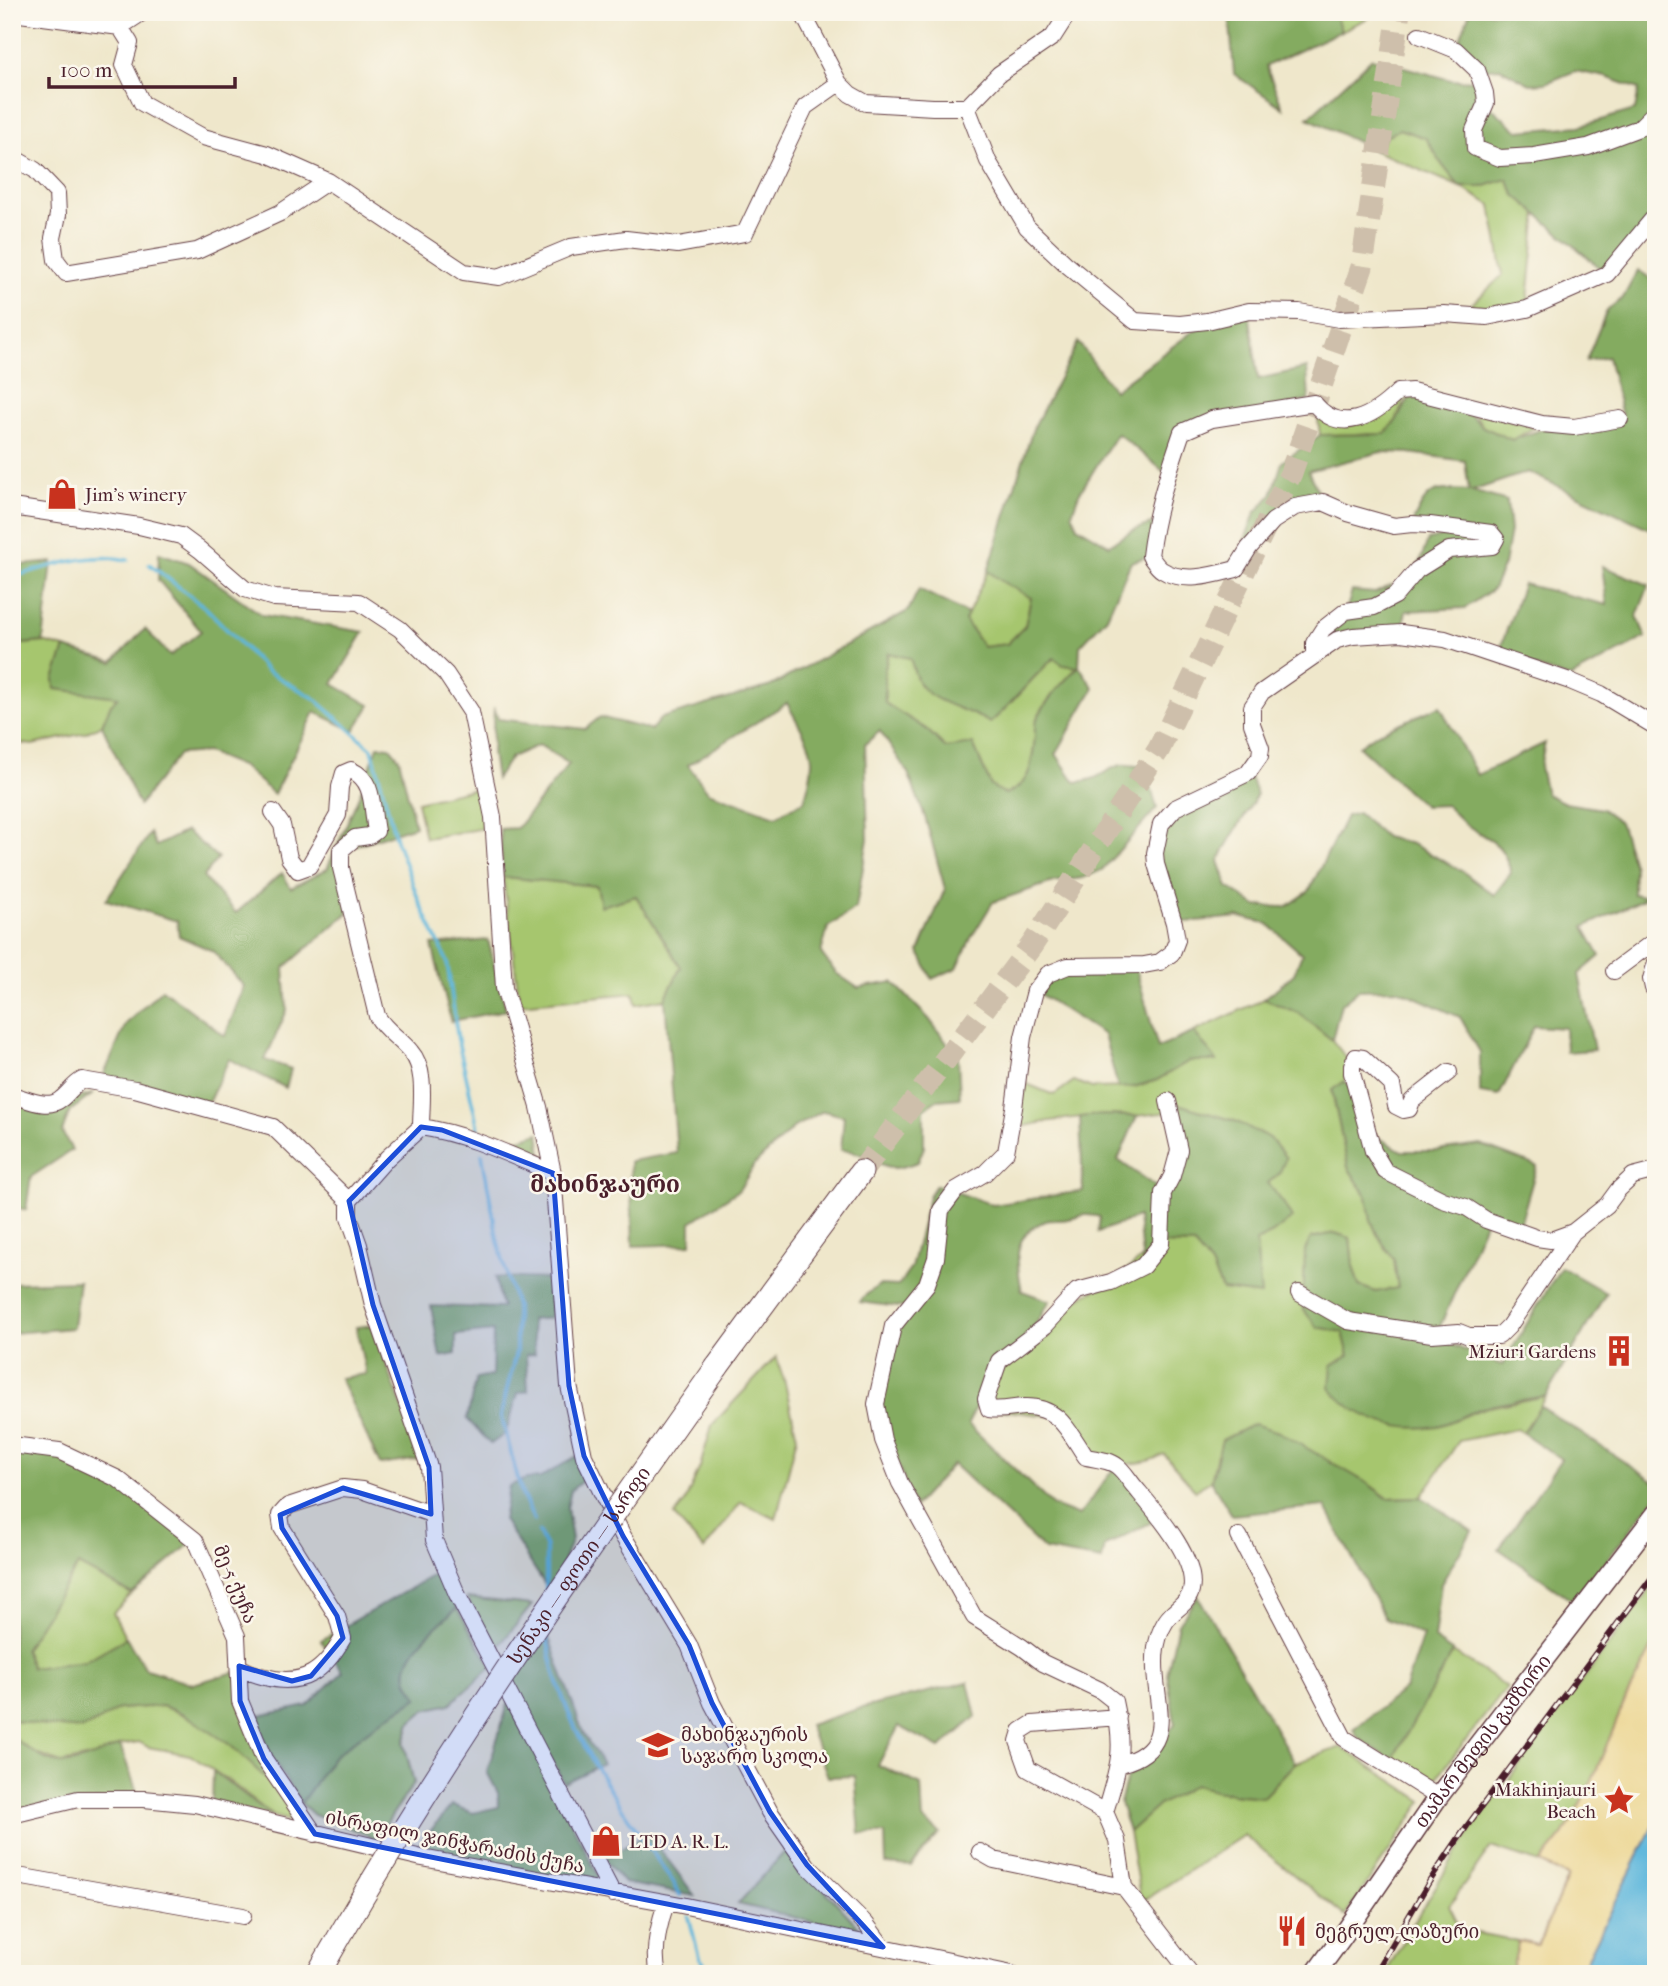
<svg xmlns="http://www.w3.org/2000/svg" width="1668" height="1986" viewBox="0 0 1668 1986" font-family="'IM FELL French Canon','Noto Serif Georgian',serif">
	<rect width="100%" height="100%" fill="#fbf7ec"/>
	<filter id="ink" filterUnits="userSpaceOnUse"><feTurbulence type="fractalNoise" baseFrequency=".0143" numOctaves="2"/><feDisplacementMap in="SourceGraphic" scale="14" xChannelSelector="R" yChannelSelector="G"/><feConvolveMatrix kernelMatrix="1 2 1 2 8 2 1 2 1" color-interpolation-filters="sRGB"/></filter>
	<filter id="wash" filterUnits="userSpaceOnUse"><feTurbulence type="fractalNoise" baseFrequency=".00686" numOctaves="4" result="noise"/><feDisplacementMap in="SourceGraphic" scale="28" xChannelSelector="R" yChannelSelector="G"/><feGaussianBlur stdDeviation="1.57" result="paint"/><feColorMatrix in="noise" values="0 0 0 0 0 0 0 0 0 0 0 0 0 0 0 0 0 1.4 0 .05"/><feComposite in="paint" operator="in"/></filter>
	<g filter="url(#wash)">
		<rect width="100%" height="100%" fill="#efe7cb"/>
		<path fill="#a6c66e" stroke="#78724c" stroke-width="2" d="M1334,12H1370L1368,18L1341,31Z
			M1400,129L1426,138L1443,166L1482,187L1507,178L1515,195L1537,212L1527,309L1460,315L1503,275L1491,205L1460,187L1376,151L1385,137Z
			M1407,394L1396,421L1385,434L1320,435L1317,412L1342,422Z
			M1473,411L1537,426L1512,440L1483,427Z
			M988,571L1003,582L1031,597L1025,626L1007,644L983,647L965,620Z
			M43,642L65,648L54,679L119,697L111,704L102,725L85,733L32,745L12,742V645Z
			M888,653L910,658L920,686L990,722C1014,703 1031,678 1054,658L1079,666C1064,681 1046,700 1037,718C1035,723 1035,730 1035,735C1033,759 1032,786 1005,794L991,786L973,744L946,748L926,729L885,703L884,674Z
			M477,788L485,828L425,838L417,802Z
			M503,877L598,886L601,906L636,896L681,967L665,999L636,1004L634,993L520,1004Z
			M1264,999L1299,1013L1332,1040L1352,1065L1345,1076V1081L1332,1091L1348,1167L1367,1197L1371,1220L1377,1234L1394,1260L1398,1288L1376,1292L1359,1286L1353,1266L1350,1238L1335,1233L1311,1238L1305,1251L1318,1327L1343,1331L1349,1356L1437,1426L1484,1408L1546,1396L1523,1433L1516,1429L1459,1441L1421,1497L1388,1498L1367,1483L1217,1454L1211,1481L1195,1490L1164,1454C1140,1469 1112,1464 1086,1457L1060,1417L989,1409L990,1383L1061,1307L1111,1282L1161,1244L1194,1245L1211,1265L1222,1290L1256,1241L1273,1233L1284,1204L1267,1183L1170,1112L1137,1116L1097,1115L1050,1121L1010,1129L1017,1080L1054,1095L1074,1081L1092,1088L1134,1087L1157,1080L1189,1061H1216L1194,1032Z
			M776,1357L785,1383L797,1437L776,1519L741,1502L704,1550L674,1516L685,1502L700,1467L712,1425Z
			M78,1565L132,1594L113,1613L126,1638L85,1661L32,1668L24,1650Z
			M1656,1581V1640L1627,1696L1592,1781L1564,1834L1540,1863L1491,1847L1449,1906L1461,1930L1519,1941L1511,1974H1385L1421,1910L1472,1829Z
			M467,1598L532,1605L495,1651Z
			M457,1608L492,1667L450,1704L425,1710L410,1723L404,1743L414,1783L376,1838L314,1815L301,1803L333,1757L385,1718L418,1698C415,1692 408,1685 407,1678C401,1652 440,1624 457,1608Z
			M1453,1652L1507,1687L1431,1785L1392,1760Z
			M162,1706C221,1726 269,1776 304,1825L273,1816L229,1781L190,1755L148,1747L139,1742L120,1745L94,1756L61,1763L32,1752L12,1737V1720L47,1726L95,1723L119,1709Z
			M1341,1747L1423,1801L1345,1916L1244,1835L1141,1902L1129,1832L1159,1805L1194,1785L1232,1794L1263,1797L1295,1763Z
			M787,1849L865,1934L738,1904Z"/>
		<path fill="#84ab61" stroke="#676546" stroke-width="2" fill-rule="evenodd" d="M1229,12H1334L1341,31L1266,66L1283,108L1234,74Z
			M1470,12H1656V215L1607,274L1515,195L1507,179L1482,187H1460L1443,166L1426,138L1400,129L1385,137L1376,151L1308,118L1372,58L1451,80L1481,81L1486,103L1518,131L1580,126L1635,110L1639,89L1606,77L1575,71L1546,83L1530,84L1500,68L1477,70L1456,50Z
			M1638,270L1656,282V532L1528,472L1472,491L1507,501L1510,531L1504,565L1493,589L1465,608L1406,611L1401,633L1337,639L1323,629L1346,611L1352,591L1375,593L1392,585L1394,595L1417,570L1428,540L1467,530L1412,524C1428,489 1431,488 1469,491L1465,461L1409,453L1381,452L1308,471L1323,502L1295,507L1236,569L1211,576L1239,555L1255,513L1272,494L1282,462L1320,435L1385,434L1396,421L1412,394L1463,407L1483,427L1512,440L1543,429L1623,420L1608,357L1586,361L1607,310L1623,298Z
			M1249,311L1258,379L1307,368L1309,400L1182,432L1167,474L1117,433L1079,494L1072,513L1077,526L1109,545L1132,531L1154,523L1150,556L1131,562L1107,617L1080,646L1079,666L1094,688L1056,754L1075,782C1100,781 1103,770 1121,765C1126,764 1134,766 1139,766L1149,781L1157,808L1102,870L1083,878L1053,882L993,902L971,938L957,968L932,979L919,952L945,889L925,817L908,773L880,731L865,744L868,839L856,908L828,927L821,953L836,973L858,988L893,982L929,1019L958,1058L960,1098L937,1100L924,1109V1147L918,1162C911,1164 902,1168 895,1168C875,1166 863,1150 841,1150L844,1116L823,1111L794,1127L755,1164L739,1190L691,1222V1244L633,1246L630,1161L677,1153L665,999L681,967L636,896L601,906L597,886L503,877L500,829L517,828L569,764L539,745L511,757L496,779L492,753L494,707L498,719L585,729L600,717L651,730L661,718L771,686L908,611L919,589L968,614L965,620L983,647L1007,644L1025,626L1031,598L1003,582L988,571L1033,429L1078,342L1114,390L1207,321ZM888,653L910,658C913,666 915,678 920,685C932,703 971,710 990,723C1013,703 1031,678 1054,658L1063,665L1078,667C1065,680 1045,702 1037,719C1034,723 1035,730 1035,735C1033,759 1032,786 1005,794L991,786L973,744L946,748L926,729L885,703L884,674ZM787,703C811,748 820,751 804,801L776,816L708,792L688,765Z
			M159,553L189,563L262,615L364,632L333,684L370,705L354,731L315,712L274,794L243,767L207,752L179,754L139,805L102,725L111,704L118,697L55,689L54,679L65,648L113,662L145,629L170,656L201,631L158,580Z
			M52,562L43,642L12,645V566Z
			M1602,566L1649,585L1637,616L1646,637L1570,678L1498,655L1523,584L1607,605Z
			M1440,706L1477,775L1545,743L1540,767L1546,794L1565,803L1602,809L1620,822L1634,867L1633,894L1648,897L1584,927L1600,956L1579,974L1594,1050L1566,1052L1565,1028L1534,1026L1499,1096L1480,1093V1052L1460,1017L1397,989L1358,990L1341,1004L1332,1040L1299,1013L1264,999L1294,974L1302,954L1268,924L1240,917L1174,923L1155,853L1175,808L1248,773L1257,794C1246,817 1229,837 1219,861L1228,887L1256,906L1286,907L1309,891L1346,816L1358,813L1385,837L1412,844L1462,871L1494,895L1511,873C1502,840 1492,843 1467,825C1460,820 1453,812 1447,805L1424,806L1359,746L1378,733Z
			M378,746L390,747L399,758L415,826L344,849L349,912L284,968L287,1010L265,1060L291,1069L286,1088L229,1059L208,1103L103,1077L126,1024L162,989L225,1036L244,986L213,951L179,936L177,921L106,900L150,833L156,846L186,831L218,858L203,877L236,913L282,873L291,888L327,869L362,789Z
			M488,940L506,1010L451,1021L432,945Z
			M1135,965L1158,1048L1194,1032L1217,1061H1189L1157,1080L1134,1087L1118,1088L1104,1035L1035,991L1048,974Z
			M1345,1081L1360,1098L1374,1135L1402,1151H1436L1481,1145L1537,1166L1518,1231L1486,1220L1435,1338L1502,1365L1561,1267L1606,1293L1546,1396C1525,1400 1502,1402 1482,1408C1467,1413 1452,1423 1437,1426C1398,1433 1354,1418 1330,1388L1332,1365L1349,1356L1343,1332L1317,1327L1303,1309L1305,1251L1311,1238L1335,1233L1350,1238L1353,1266L1359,1286L1376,1292L1398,1288L1394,1260L1377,1234L1371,1220L1367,1197L1348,1167L1332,1090Z
			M93,1094L70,1111L62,1132L72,1150L31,1177L26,1210L12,1206V1102L41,1114L55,1115L78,1098Z
			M1168,1101L1235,1121L1270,1138L1286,1158L1279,1174L1268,1183L1284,1204L1292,1218L1273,1233L1256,1241L1261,1295L1222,1290L1211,1265L1194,1245L1161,1244L1143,1266L1138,1217L1098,1232L1100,1217C1081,1213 1085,1216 1068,1219C1061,1221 1052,1219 1046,1221C1011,1233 1016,1262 1022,1291L1050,1301L1022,1346L981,1395L968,1424L1053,1506L1079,1516L1116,1465L1160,1518L1105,1546L1102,1560L1045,1550L953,1464L914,1507L876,1404L907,1308L859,1302L862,1298L879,1285L898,1286L911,1268L929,1196L936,1185L993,1205L1083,1191L1080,1117L1097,1115L1137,1116L1118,1160L1163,1192L1179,1150Z
			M539,1133L543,1163L500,1145Z
			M495,1277L550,1279L551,1318L531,1320L535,1354L526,1355L528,1391L518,1393L506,1433L491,1444L467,1419L476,1378L492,1376L493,1331L456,1335V1354L440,1357L431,1306L502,1308Z
			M79,1281L73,1328L12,1333V1283Z
			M372,1325L421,1459L380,1465L340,1378L366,1374L356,1327Z
			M1540,1406L1656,1483V1496L1575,1602L1499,1549L1561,1459L1523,1433Z
			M1254,1424L1279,1432L1367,1483L1387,1498L1421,1497L1472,1531L1441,1584L1434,1639L1453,1652L1392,1760L1358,1738L1353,1730L1405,1688L1423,1635L1385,1619L1325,1506L1232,1515L1211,1481L1222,1440Z
			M12,1451H60L116,1483L191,1543L132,1594L78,1565L24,1650L32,1668L85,1661L126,1638L146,1669L193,1684L235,1672L281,1792L230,1745L184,1714L162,1706L119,1709L95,1723L81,1729L47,1726L12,1720Z
			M577,1456L585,1479L571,1490L567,1508L572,1539L558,1575L547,1588L503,1520L509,1486L526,1479L540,1478Z
			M439,1572L457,1608C440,1624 401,1652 407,1678C408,1685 415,1692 418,1698L385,1718L333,1757L301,1803L271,1756L254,1717L307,1706L343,1672L321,1640Z
			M1198,1596L1295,1763L1263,1797L1232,1794L1194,1785L1159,1805L1129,1832L1120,1803L1127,1777L1157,1751L1175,1723L1167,1674L1178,1624Z
			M548,1635L584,1735L603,1764L564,1783L511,1685Z
			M968,1682L976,1717L940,1748L899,1726L878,1765L921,1785L923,1820L940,1833L911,1866L886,1864L885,1834H860L855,1776L828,1777L809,1725L858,1709Z
			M509,1701L604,1887L415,1849L452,1805L473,1813L498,1807V1793L487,1772Z
			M12,1737C26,1747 43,1762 61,1763C77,1765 105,1751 120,1745L138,1795L12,1812Z
			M213,1771L273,1816L212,1803Z
			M648,1833L695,1896L624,1883L604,1859Z"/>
		<path fill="#eeda9e" stroke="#9c7c64" stroke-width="2" d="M1656,1640V1820L1580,1974H1511L1519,1941L1538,1945L1568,1876L1540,1863L1564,1834L1592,1781L1627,1696Z"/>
		<path fill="#5fb7dc" stroke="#546b84" stroke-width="2" d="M1656,1820V1974H1580Z"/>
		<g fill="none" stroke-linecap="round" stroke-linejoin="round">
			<path stroke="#5fb7dc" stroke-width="3.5" d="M149,564L206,608L267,671L314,698L372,749L396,840L419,901L447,961L458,1041L479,1132
				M12,577C50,567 90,551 128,560
				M482,1154L498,1242L516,1307V1352L501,1415L522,1494L534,1520
				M539,1532L546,1548V1595
				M546,1627C556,1726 621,1806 675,1885L680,1895
				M689,1917L699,1957L713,1974"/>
		</g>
	</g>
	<g filter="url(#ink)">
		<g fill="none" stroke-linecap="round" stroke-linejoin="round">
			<path stroke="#cebfab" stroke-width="23" stroke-dasharray="23 11" stroke-linecap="butt" d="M861,1172L1032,945L1159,749L1291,473L1362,267L1399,12"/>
			<defs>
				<path id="minor" d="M802,12L839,83L850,94L866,103L933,107H967L999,74L1053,37L1069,12
					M12,13L120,27L130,43L124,65L142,103L203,137L267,154L328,181L464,272L499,277L571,247L626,239L678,245L745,233L805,107L839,83
					M120,27L143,12
					M1419,35L1456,50L1477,70L1485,93L1486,103L1474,130L1475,148L1500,158L1534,156L1588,147L1639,128L1656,111
					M967,107L988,161L1027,227L1066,264L1135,321L1180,324L1207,321L1249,311L1299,312L1339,319L1444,314L1487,317L1527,309L1607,274L1656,215
					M12,157L35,170L57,193L58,215L53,238L56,260L66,273L197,251L280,213L328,181
					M12,507L139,526L181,536L200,550L245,589L274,598L359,602L400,629L446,674L471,712L493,817L504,988L539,1107L553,1173L569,1386L584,1456L623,1536L689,1645L712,1703L770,1812L807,1865L866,1924L883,1947
					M1314,655V643L1323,629L1346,611L1374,607L1395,596L1417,570L1449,550L1492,546L1496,539L1491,533L1430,525L1412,524L1394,526L1348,513L1323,502L1295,507L1273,521L1249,548L1236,569C1213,575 1183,584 1162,570C1157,567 1153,560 1150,556C1155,513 1168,473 1182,432L1212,419L1314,403C1340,436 1374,416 1398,392L1412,391L1542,424L1574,427L1620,419
					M273,812L282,825L289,858L298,870L309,866L338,815L340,787L344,773L351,770C375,781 371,806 376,831L369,836L355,838L341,850V868L377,1016C386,1032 400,1038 411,1052C427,1070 421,1104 421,1127L387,1158L349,1201V1217L359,1245L373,1305L429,1467L434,1540L457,1594L613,1894
					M1656,962L1651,979L1653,988H1656
					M1614,971L1649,945L1656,954
					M1449,1072L1412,1101L1409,1109L1404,1110L1396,1106L1392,1085L1363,1058L1356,1057L1352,1065V1073L1373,1151L1385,1171L1443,1200L1466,1207L1486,1220L1537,1238L1551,1240L1573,1232L1607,1205L1618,1190L1633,1176L1656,1170
					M12,1095C27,1099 48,1110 61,1099C69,1093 73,1085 82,1080L135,1089L273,1127L349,1201
					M421,1127C467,1134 510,1155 553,1173
					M1299,1293L1348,1321L1432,1334L1459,1332L1469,1336H1499L1509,1326L1573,1232
					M12,1445L59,1451L118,1479L195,1540L237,1636L240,1701L264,1759L315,1834
					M1239,1536L1344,1738L1438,1797
					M239,1666C247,1673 256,1674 265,1677C304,1687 324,1671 343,1638L337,1616L282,1528L280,1515L288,1506L343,1488L362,1490L431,1514
					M1120,1764C1186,1747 1148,1696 1156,1648C1158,1637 1162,1624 1171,1615C1178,1608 1189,1601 1191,1591C1199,1559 1153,1509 1134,1486C1129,1480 1123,1470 1117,1466C1110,1460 1095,1459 1086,1457C1069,1432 1059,1405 1023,1407C1011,1408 1002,1411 989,1409L986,1399L999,1361L1045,1326L1077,1291L1111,1282L1143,1266L1161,1244L1163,1193L1172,1176L1179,1150L1168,1101
					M1105,1812L1028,1769L1018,1741L1021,1731L1032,1724L1118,1717
					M12,1815L78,1799H144L195,1804L422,1858L681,1905L1012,1974
					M980,1852L994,1860L1124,1887
					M12,1875L243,1916
					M658,1974C652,1952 659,1924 666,1903
					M1191,1974L1124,1887L1117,1840L1105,1812C1119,1766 1125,1750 1114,1701L1100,1690L1043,1663L1022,1647L974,1617L900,1483L883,1440L876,1404L893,1326L927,1284L936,1258L941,1210L956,1190L985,1173L1006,1152L1014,1108L1023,1037L1035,991L1048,974L1068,966L1144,965L1160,962L1172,953L1177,940L1174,923L1156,864L1155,853L1161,824L1175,808L1248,773L1260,756L1261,748L1252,724V707L1262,692L1337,640L1353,636L1401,633L1445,639L1570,681L1601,694L1656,727"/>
				<g id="major">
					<path id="s1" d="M1315,1974L1342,1937L1438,1797L1656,1514"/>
				</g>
				<path id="highway" d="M717,1367L861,1172"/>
			</defs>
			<use href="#minor" stroke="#633d43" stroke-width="18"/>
			<use href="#major" stroke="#633d43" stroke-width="22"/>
			<use href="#highway" stroke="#633d43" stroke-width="25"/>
			<use href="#minor" stroke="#fff" stroke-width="16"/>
			<use href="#major" stroke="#fff" stroke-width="19"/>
			<use href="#highway" stroke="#fff" stroke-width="23"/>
			<defs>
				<path id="rail" d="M1375,1974L1429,1882L1467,1826L1656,1572"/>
			</defs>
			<use href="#rail" stroke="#4a1f2b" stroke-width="6"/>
			<use href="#rail" stroke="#fbf7ec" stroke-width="3.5" stroke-dasharray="10" stroke-linecap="butt"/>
			<defs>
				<g id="highway-bridge">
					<path id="s2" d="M318,1974C438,1762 576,1566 717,1367"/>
				</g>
			</defs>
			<use href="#highway-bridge" stroke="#633d43" stroke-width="25" stroke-linecap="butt"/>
			<use href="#highway-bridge" stroke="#fff" stroke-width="23"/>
		</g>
	</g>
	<path fill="#1d4ed8" fill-opacity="0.2" stroke="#1d4ed8" stroke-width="5" stroke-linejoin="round" d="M421,1127L442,1130L553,1173L569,1386L584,1456L623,1536L689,1645L712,1703L770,1812L807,1865L883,1947L315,1834L264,1759L240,1701L239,1666L292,1681L311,1676L343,1638L337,1616L282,1528L280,1515L343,1488L431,1514L429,1467L373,1305L349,1201Z"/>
	<defs>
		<symbol id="shop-bare" viewBox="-9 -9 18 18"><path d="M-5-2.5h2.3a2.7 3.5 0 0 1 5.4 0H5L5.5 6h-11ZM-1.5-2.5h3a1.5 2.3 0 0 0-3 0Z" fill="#c8321e" stroke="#fbf7ec" stroke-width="2.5" paint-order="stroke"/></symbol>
		<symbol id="building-bare" viewBox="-9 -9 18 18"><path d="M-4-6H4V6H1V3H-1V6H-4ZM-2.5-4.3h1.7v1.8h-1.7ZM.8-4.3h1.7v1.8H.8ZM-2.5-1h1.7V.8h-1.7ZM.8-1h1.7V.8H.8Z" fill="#c8321e" stroke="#fbf7ec" stroke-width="2.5" paint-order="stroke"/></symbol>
		<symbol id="school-bare" viewBox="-9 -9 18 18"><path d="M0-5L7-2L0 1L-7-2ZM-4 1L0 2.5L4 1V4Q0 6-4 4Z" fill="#c8321e" stroke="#fbf7ec" stroke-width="2.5" paint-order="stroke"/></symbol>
		<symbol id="sight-bare" viewBox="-9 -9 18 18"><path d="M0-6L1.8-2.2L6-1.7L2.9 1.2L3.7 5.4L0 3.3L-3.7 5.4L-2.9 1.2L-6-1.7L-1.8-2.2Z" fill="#c8321e" stroke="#fbf7ec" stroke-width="2.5" paint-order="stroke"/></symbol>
		<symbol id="restaurant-bare" viewBox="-9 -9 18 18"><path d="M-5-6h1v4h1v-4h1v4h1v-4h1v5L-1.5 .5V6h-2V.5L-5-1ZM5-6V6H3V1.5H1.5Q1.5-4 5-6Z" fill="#c8321e" stroke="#fbf7ec" stroke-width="2.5" paint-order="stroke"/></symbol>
	</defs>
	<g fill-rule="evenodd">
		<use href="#shop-bare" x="40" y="472" width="44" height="44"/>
		<use href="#building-bare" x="1597" y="1329" width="44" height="44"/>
		<use href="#school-bare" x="636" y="1723" width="44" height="44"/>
		<use href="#sight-bare" x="1597" y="1778" width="44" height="44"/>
		<use href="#shop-bare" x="584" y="1819" width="44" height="44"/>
		<use href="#restaurant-bare" x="1270" y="1909" width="44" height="44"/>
	</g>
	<g text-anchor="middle" stroke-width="5" stroke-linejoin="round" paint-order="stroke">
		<g font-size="19" fill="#4a1f2b" stroke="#fbf7ec" text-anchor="start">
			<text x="85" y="501">Jim's winery</text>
			<text x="1596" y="1358" text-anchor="end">Mziuri Gardens</text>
			<text x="681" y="1741">მახინჯაურის<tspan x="681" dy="22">საჯარო სკოლა</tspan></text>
			<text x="1596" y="1796" text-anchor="end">Makhinjauri<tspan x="1596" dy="22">Beach</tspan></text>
			<text x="629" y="1848">LTD A. R. L.</text>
			<text x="1315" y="1938">მეგრულ-ლაზური</text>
		</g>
		<g font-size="19" fill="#4a1f2b" stroke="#fbf7ec">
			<text dy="7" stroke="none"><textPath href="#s2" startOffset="485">სენაკი — ფოთი — სარფი</textPath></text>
			<text transform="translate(236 1584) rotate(67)" y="7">მე-5 ქუჩა</text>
			<text dy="7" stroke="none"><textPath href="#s1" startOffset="287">თამარ მეფის გამზირი</textPath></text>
			<text transform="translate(455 1841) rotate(11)" y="7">ისრაფილ ჯინჭარაძის ქუჩა</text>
		</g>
		<g font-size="23" font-weight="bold" fill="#4a1f2b" stroke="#fbf7ec">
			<text x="605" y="1192">მახინჯაური</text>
		</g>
	</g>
	<rect width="1668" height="1986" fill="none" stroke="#fbf7ec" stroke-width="42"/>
	<path d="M49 77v10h186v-10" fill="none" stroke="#4a1f2b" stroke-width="3.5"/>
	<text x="60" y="77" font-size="21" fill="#4a1f2b" stroke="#fbf7ec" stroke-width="5" paint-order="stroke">100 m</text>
</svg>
